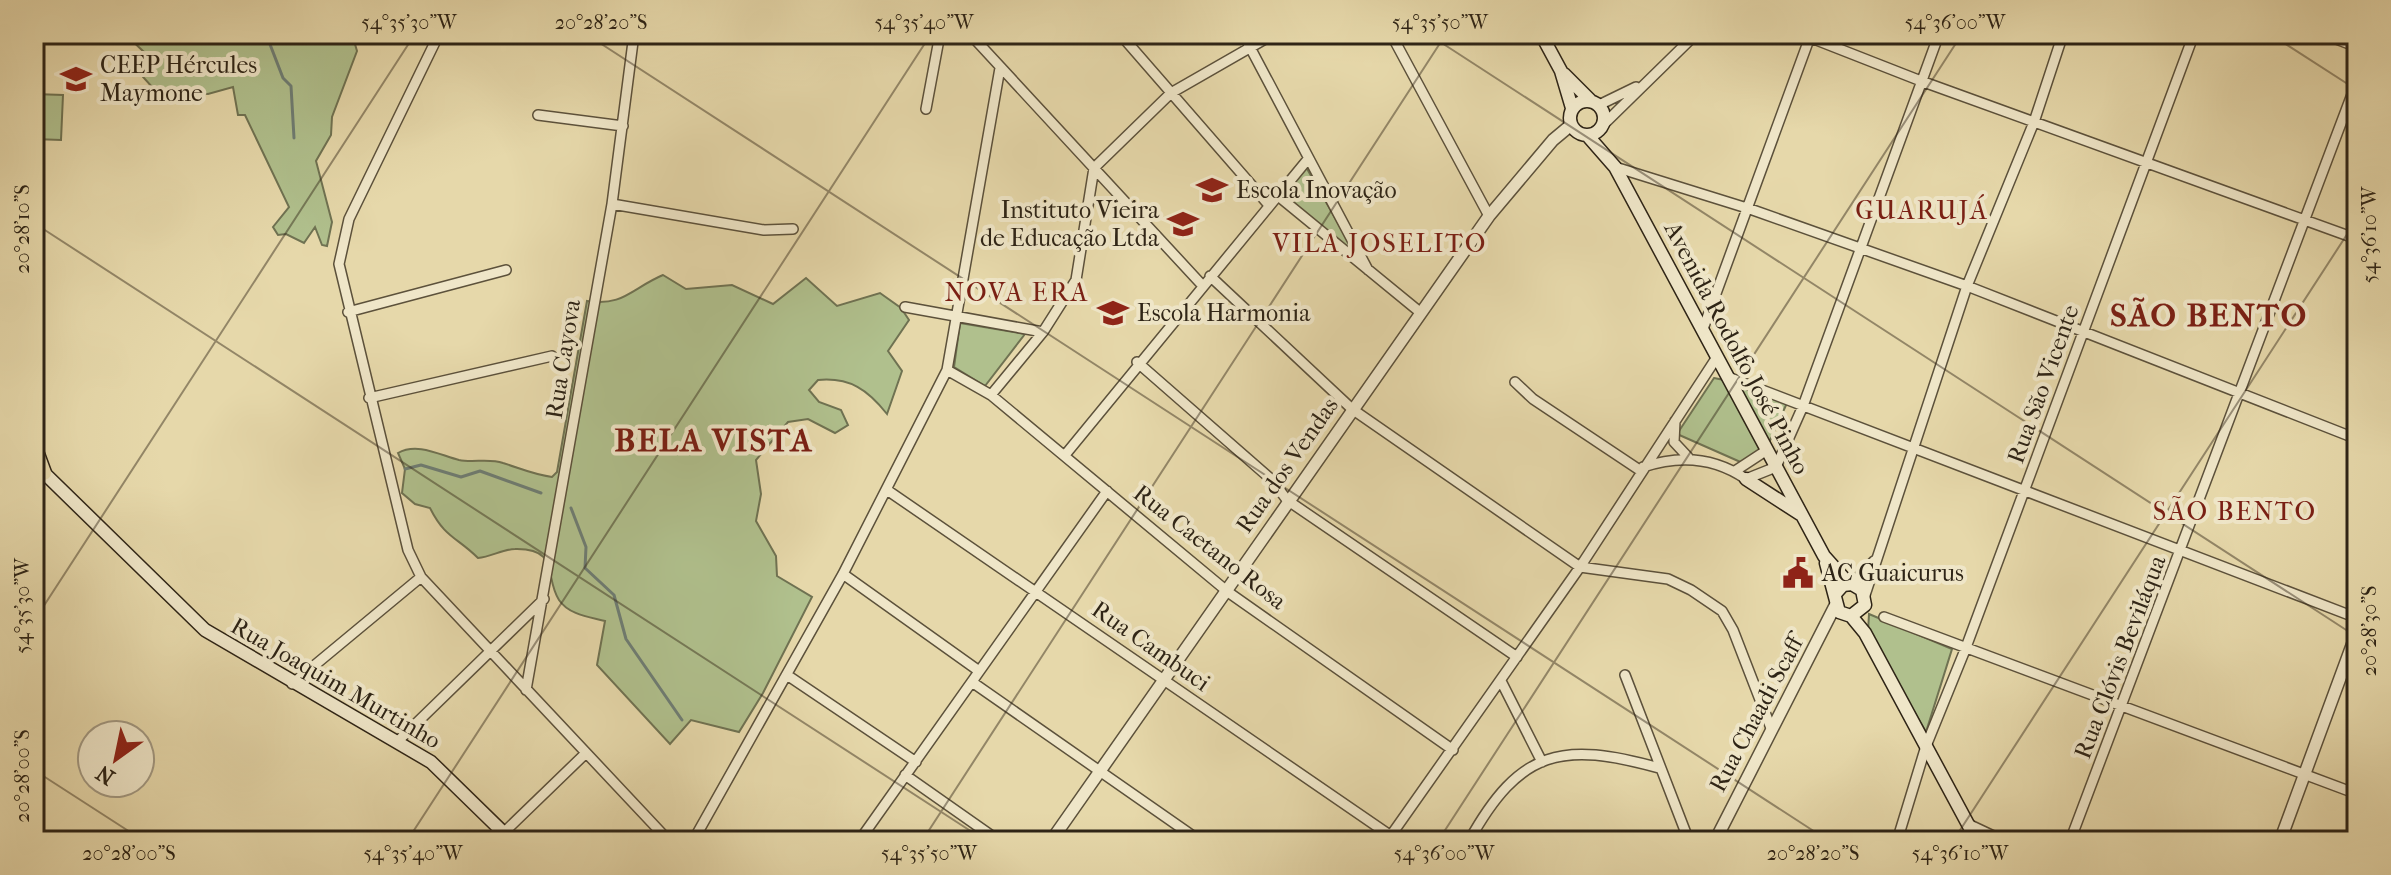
<svg xmlns="http://www.w3.org/2000/svg" width="2391" height="875" viewBox="0 0 2391 875" font-family="'IM FELL French Canon',serif">
	<rect width="100%" height="100%" fill="#e6d8aa"/>
	<filter id="stains"><feTurbulence type="fractalNoise" baseFrequency=".0025" numOctaves="4"/><feColorMatrix values="0 0 0 0 .2 0 0 0 0 .09 0 0 0 0 .02 0 0 0 .5 -.17"/></filter>
	<radialGradient id="worn" r=".72"><stop offset=".6" stop-color="#630" stop-opacity="0"/><stop offset="1" stop-color="#630" stop-opacity=".3"/></radialGradient>
	<path fill="#b0c08d" stroke="#6f7252" stroke-width="2" d="M125,34H352L357,51L332,117L331,135L316,161L332,222L327,246L322,245L315,227L304,243L286,234L278,235L273,227L289,207L245,115H238L233,87L208,94L153,88L143,77L145,53Z
		M34,94L63,95L61,140L34,139Z
		M1306,167L1358,258L1281,193Z
		M663,275L686,289L732,285L773,304L806,278L837,306L880,293L901,308L909,320L888,351L902,371L887,414C868,390 850,377 818,380L809,390L819,402L841,410L848,425L835,433L808,419L788,422L756,460L761,494L756,521L776,556L777,576L812,597L763,693L739,732L691,720L670,744L597,665L605,621C590,617 569,615 559,600C544,577 560,548 515,549C503,549 491,557 478,558C457,537 445,538 430,508L415,504L402,493L405,469L398,453C417,442 440,455 459,460C473,463 489,458 503,463C522,469 532,474 552,477L557,472L587,301C623,307 632,288 663,275Z
		M960,323L1025,334L985,386L954,367Z
		M1714,378L1734,382L1787,403L1767,447L1745,464L1677,434Z
		M1869,614L1952,649L1926,732L1868,632Z"/>
	<g fill="none" stroke-linecap="round" stroke-linejoin="round">
		<path stroke="#6e7d74" stroke-width="3" d="M266,34L283,78L291,86L294,138
			M405,469L421,465L461,477L480,471L541,493
			M571,508L586,547L585,568L614,595L626,639L682,720"/>
		<defs>
			<path id="minor" d="M439,34L349,219L339,264L408,550L421,577L669,841
				M970,34L1202,285
				M1120,34L1268,204
				M1243,34L1368,270
				M1391,34L1489,216
				M1801,34L1921,81L2357,239
				M2323,34L2357,47
				M1599,105L1636,87
				M926,109L940,34
				M538,115L623,126
				M1602,126L1696,34
				M1615,167L1750,209L1967,286L2357,439
				M1277,195L1421,313
				M612,204L764,230L793,229
				M1210,276L1352,409L1580,567L1668,579L1691,590L1722,611L1733,630L1771,728
				M905,307L1043,332
				M348,312L506,270
				M1703,329L1811,34
				M1137,362L1272,480L1287,500L1517,657
				M947,370L991,395L1228,592L1453,750
				M1728,377L2357,618
				M1515,382L1533,399L1641,471
				M991,395L1043,332L1076,280L1094,168L1171,93L1274,34
				M369,398L552,356
				M1675,421L1674,442L1688,457
				M1065,455L1308,159
				M1643,467C1679,455 1714,457 1746,479L1776,467L1803,406L1939,34
				M1735,471L1767,450
				M887,490L1391,836
				M843,574L979,671
				M1852,584L1874,561
				M1865,595L1967,286L2034,122L2063,34
				M1884,617L2357,794
				M787,675L916,762
				M1625,675L1689,841
				M1501,681L1542,762
				M972,682L1200,841
				M292,684L421,577
				M526,690L612,204L634,34
				M398,741L544,599
				M905,775L999,841
				M1968,824L2004,841
				M495,841L586,753
				M693,841L843,574L947,370L1000,68
				M859,841L1107,491
				M1387,841L1580,567L1717,357
				M1469,841C1520,749 1562,741 1659,768
				M1897,841L1926,746L1965,650L2194,34
				M2070,841L2357,81"/>
			<path id="tertiary" d="M1051,841L1489,216L1553,140L1571,125
				M1715,841L1835,606
				M2280,841L2357,632"/>
			<path id="secondary" d="M1541,34L1561,71L1572,108
				M1564,74L1590,100
				M1570 118a17 17 0 1 1 34 0a17 17 0 1 1-34 0Z
				M1587,135L1615,167L1824,556L1849,584
				M38,467L205,630L431,762L512,841
				M1746,479L1800,514
				M1826,563L1839,612L1851,616L1865,605L1862,590L1852,584L1843,585L1835,594
				M1851,616L1865,633L1977,841"/>
			<path id="primary" d="M34,446L44,473"/>
		</defs>
		<use href="#minor" stroke="#5c513b" stroke-width="12"/>
		<use href="#tertiary" stroke="#5c513b" stroke-width="14"/>
		<use href="#secondary" stroke="#2e2416" stroke-width="15"/>
		<use href="#primary" stroke="#2e2416" stroke-width="17"/>
		<use href="#minor" stroke="#efe6c8" stroke-width="9"/>
		<use href="#tertiary" stroke="#efe6c8" stroke-width="11"/>
		<use href="#secondary" stroke="#efe6c8" stroke-width="12"/>
		<use href="#primary" stroke="#e6d8aa" stroke-width="14"/>
	</g>
	<path fill="none" stroke="#2e2416" stroke-width="2" stroke-opacity="0.45" d="M586,34L1829,841M1428,34L2357,637M2270,34L2357,90M34,223L986,841M34,621L415,34M34,770L144,841M407,841L931,34M922,841L1446,34M1438,841L1962,34M1953,841L2357,219"/>
	<defs>
		<symbol id="school-bare" viewBox="-9 -9 18 18"><path d="M0-5L7-2L0 1L-7-2ZM-4 1L0 2.5L4 1V4Q0 6-4 4Z" fill="#8f2418" stroke="#efe6c8" stroke-width="2.5" paint-order="stroke"/></symbol>
		<symbol id="civic-bare" viewBox="-9 -9 18 18"><path d="M-.6-6.5H3V-4.5H.6V-3L4-1V1h2V6H-6V1h2V-1L-.6-3ZM-1.2 2.5V6h2.4V2.5Z" fill="#8f2418" stroke="#efe6c8" stroke-width="2.5" paint-order="stroke"/></symbol>
	</defs>
	<g fill-rule="evenodd">
		<use href="#school-bare" x="54" y="57" width="44" height="44"/>
		<use href="#school-bare" x="1190" y="168" width="44" height="44"/>
		<use href="#school-bare" x="1161" y="202" width="44" height="44"/>
		<use href="#school-bare" x="1091" y="291" width="44" height="44"/>
		<use href="#civic-bare" x="1776" y="551" width="44" height="44"/>
	</g>
	<g text-anchor="middle" stroke-width="8" stroke-linejoin="round" paint-order="stroke">
		<g font-size="24" fill="#2e2416" stroke="#efe6c8" text-anchor="start">
			<text x="100" y="73">CEEP Hércules<tspan x="100" dy="28">Maymone</tspan></text>
			<text x="1236" y="198">Escola Inovação</text>
			<text x="1159" y="218" text-anchor="end">Instituto Vieira<tspan x="1159" dy="28">de Educação Ltda</tspan></text>
			<text x="1137" y="321">Escola Harmonia</text>
			<text x="1822" y="581">AC Guaicurus</text>
		</g>
		<g font-size="24" fill="#2e2416" stroke="#efe6c8">
			<text transform="translate(1737 348) rotate(62)" y="8">Avenida Rodolfo José Pinho</text>
			<text transform="translate(563 359) rotate(-81)" y="8">Rua Cayova</text>
			<text transform="translate(2043 384) rotate(-70)" y="8">Rua São Vicente</text>
			<text transform="translate(1287 465) rotate(-55)" y="8">Rua dos Vendas</text>
			<text transform="translate(1210 547) rotate(38)" y="8">Rua Caetano Rosa</text>
			<text transform="translate(1151 646) rotate(35)" y="8">Rua Cambuci</text>
			<text transform="translate(2120 657) rotate(-69)" y="8">Rua Clóvis Beviláqua</text>
			<text transform="translate(336 683) rotate(30)" y="8">Rua Joaquim Murtinho</text>
			<text transform="translate(1756 714) rotate(-62)" y="8">Rua Chaadi Scaff</text>
		</g>
		<g font-size="26" letter-spacing="2" fill="#7a1f14" stroke="#efe6c8">
			<text x="1922" y="219">GUARUJÁ</text>
			<text x="1380" y="252">VILA JOSELITO</text>
			<text x="1017" y="301">NOVA ERA</text>
			<text x="2235" y="520">SÃO BENTO</text>
		</g>
		<g font-size="32" font-weight="bold" letter-spacing="2" fill="#7a1f14" stroke="#efe6c8">
			<text x="2209" y="326">SÃO BENTO</text>
			<text x="714" y="451">BELA VISTA</text>
		</g>
	</g>
	<rect width="2391" height="875" fill="none" stroke="#e6d8aa" stroke-width="88"/>
	<g transform="translate(116 759) rotate(213)"><circle r="38" fill="#efe6c8" stroke="#a29881" stroke-width="2"/>
	<path d="M0-6L14 30L0 20L-14 30Z" fill="#8f2418"/>
	<text y="-12" font-size="22" font-weight="bold" text-anchor="middle" fill="#2e2416">N</text>
	</g>
	<rect x="44" y="44" width="2303" height="787" fill="none" stroke="#2e2416" stroke-width="3"/>
	<g font-size="20" text-anchor="middle" fill="#2e2416">
		<text x="409" y="29">54°35'30"W</text>
		<text x="601" y="29">20°28'20"S</text>
		<text x="924" y="29">54°35'40"W</text>
		<text x="1440" y="29">54°35'50"W</text>
		<text x="1955" y="29">54°36'00"W</text>
		<text transform="translate(22 229) rotate(-90)" y="7">20°28'10"S</text>
		<text transform="translate(2369 235) rotate(-90)" y="7">54°36'10"W</text>
		<text transform="translate(22 606) rotate(-90)" y="7">54°35'30"W</text>
		<text transform="translate(2369 631) rotate(-90)" y="7">20°28'30"S</text>
		<text transform="translate(22 776) rotate(-90)" y="7">20°28'00"S</text>
		<text x="129" y="860">20°28'00"S</text>
		<text x="413" y="860">54°35'40"W</text>
		<text x="929" y="860">54°35'50"W</text>
		<text x="1444" y="860">54°36'00"W</text>
		<text x="1813" y="860">20°28'20"S</text>
		<text x="1960" y="860">54°36'10"W</text>
	</g>
	<rect width="100%" height="100%" filter="url(#stains)"/>
	<rect width="100%" height="100%" fill="url(#worn)"/>
</svg>
